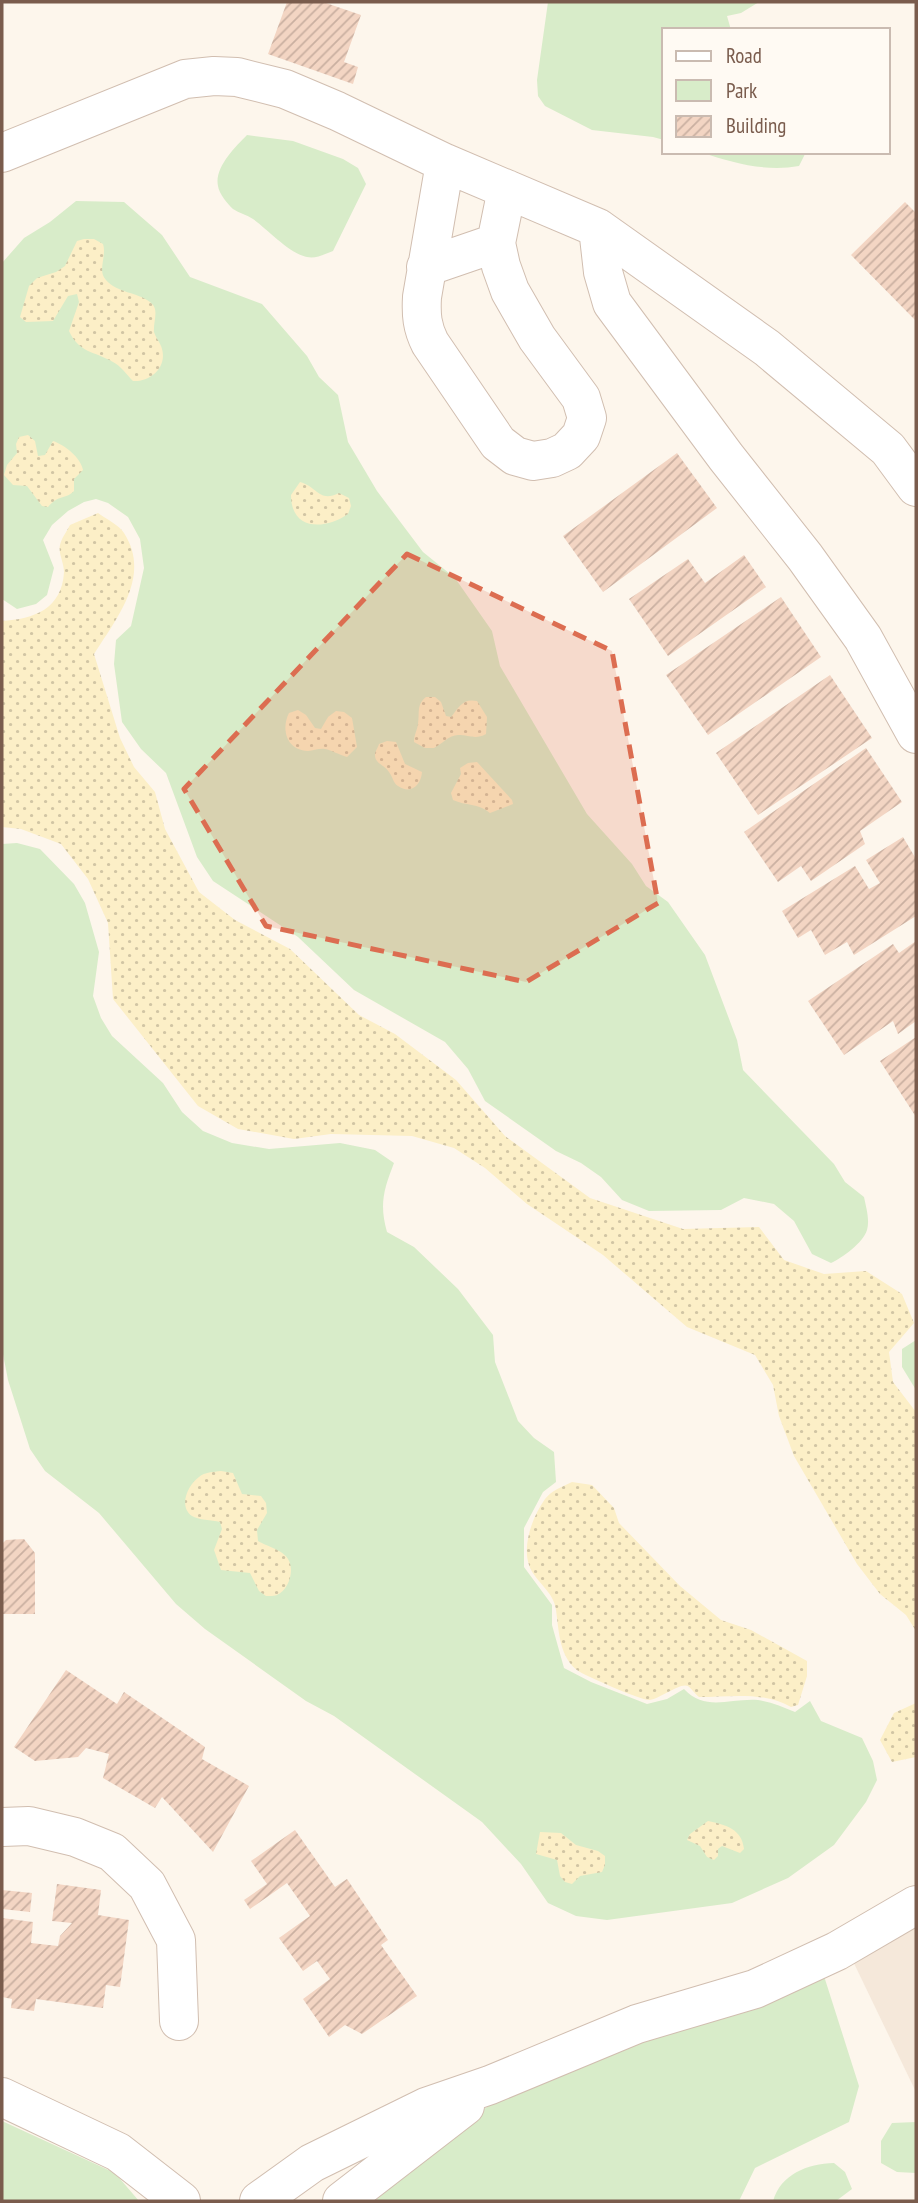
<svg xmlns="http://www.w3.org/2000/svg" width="918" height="2203" viewBox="0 0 918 2203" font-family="'PT Sans Narrow',sans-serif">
	<defs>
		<pattern id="sand-dots" width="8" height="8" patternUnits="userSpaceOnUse" patternTransform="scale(1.75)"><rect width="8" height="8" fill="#fcefc7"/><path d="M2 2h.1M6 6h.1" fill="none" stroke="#d1c5a4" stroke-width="1.8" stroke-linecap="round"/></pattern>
		<pattern id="building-hatch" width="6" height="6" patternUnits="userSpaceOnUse" patternTransform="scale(1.75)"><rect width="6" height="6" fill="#f3d5c3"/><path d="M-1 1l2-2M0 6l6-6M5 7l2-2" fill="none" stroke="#cab0a1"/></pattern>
	</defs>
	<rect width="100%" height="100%" fill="#fdf6ec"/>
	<path fill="#f5e8da" d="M916,1911V2092L849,1953Z"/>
	<path fill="#d8ecc9" d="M548,2H759L741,13L727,16L731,30H664V140L653,137L592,130L545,106L538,96L537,80Z
		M247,135L293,141L343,159L358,168L366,184L333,251C325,254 316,259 307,257C290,254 267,229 253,219C247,215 239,213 233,209C228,204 219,194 218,186C214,168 235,147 247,135Z
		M701,152H806L799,166C766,172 732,163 701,152Z
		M76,201L124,202L162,235L190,277L262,304L307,356L319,377L338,395L348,442L377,491L423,552L455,578L492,631L500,666L587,814L632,864L646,886L668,902L705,955L737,1040L743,1070L834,1164L845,1182L864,1197C866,1207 870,1220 867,1230C863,1243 842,1258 831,1263L812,1254L794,1221L774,1204L744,1198L721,1210L649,1211L622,1200L601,1177L581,1163L556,1151L485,1101L468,1069L445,1042L354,990L298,937L213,881L197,857L166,773L141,749L122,722L114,664L116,640L131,626L144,568L140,539L128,517L108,503L96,499L84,502L68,511L52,525L43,540L54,568L47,595L36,604L17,609L2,599V263L24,238L50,222Z
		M17,843L40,849L74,884L85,903L99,952L93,996L101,1018L112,1036L163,1083L182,1112L203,1131L232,1143L269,1149L340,1143L375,1150L394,1163C384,1189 379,1204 387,1232L414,1247L458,1289L493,1335L495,1362L518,1421L534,1438L554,1452L556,1482L543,1492L524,1528V1567L552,1605V1625L564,1668L591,1682L647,1704L667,1699L684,1689C706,1712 729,1698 758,1700C771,1702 783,1707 795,1712L810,1701L821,1721L862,1738L873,1761L877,1780L866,1802L834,1845L788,1878L732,1903L607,1920L576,1916L548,1903L521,1864L482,1822L334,1716L306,1701L205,1629L176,1604L99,1513L45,1471L30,1449L8,1380L2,1349V844Z
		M916,1340V1390L902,1367V1349Z
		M824,1976L859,2086L849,2122L755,2168L739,2201H375L456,2128L524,2082Z
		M2,2121L115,2173L139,2201H2Z
		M916,2122V2173L897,2172L881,2163V2141L892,2123Z
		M834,2163L845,2172L852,2189L836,2201H773C781,2174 807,2164 834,2163Z"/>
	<path fill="url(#sand-dots)" d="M84,239H94L103,244C107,256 97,271 106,280C117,293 137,292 150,302C160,309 153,321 154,332C156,338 159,341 161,346C169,366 151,382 133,381C127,375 121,366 113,362C94,351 79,353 69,331L79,302L77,294L68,296L53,321L26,322L20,317L29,286L37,278L56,272L65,266L77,241Z
		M28,435L35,441L38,456L45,455L53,441C65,445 81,458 83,470L74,479V491C65,500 59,494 48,507L42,506L27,486L13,485L4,475L7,465L17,453L16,444L19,437Z
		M300,482C318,487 319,503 339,493L349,498L351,506L348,514C325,530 291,531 291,495Z
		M98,513C106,519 119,525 124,533C152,576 116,619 94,654L120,738L134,767L155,792L165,829L199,892L235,920L290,949L359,1015L395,1034L456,1080L505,1136L590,1198L683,1229L759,1227L784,1260L824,1274L866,1271L902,1294L914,1323L889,1352L893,1382L916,1412V1631L906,1615L880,1594L857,1564L794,1456L779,1416L773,1385L755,1355L687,1327L603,1255L527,1204L485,1168L454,1148L412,1136L331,1134L294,1139L238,1129L198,1106L113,999L108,923L88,879L61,844L21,829L2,827V621C34,619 62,609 64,572C64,563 58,553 60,545C61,539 67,531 70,525Z
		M426,697H435L441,702L446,716L451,717C459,707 463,698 477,701L487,717L486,734C475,740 470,735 458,735C449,735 442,744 434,748H425L414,742C414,735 417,731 418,724C420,713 416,705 426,697Z
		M298,710L306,715L315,728L321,729L328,717L336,711L344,712L352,718L357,747L347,757C339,755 332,750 325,749C319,748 313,751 308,751C286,750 281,729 289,713Z
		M387,741L396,742L405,764L422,772C421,785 411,795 398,786C393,783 393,777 389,772C385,765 375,764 375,755C375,751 378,748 379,744Z
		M477,762L512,800L513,804L490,813C478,803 466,806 453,800L451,793L461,774L460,768L468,763Z
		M221,1471L233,1473L242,1494L261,1496L266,1503L267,1513L257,1530L258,1541C266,1546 283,1550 288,1559C295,1570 289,1590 277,1595C276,1596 268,1596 266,1596L259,1591L250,1573L221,1570L214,1550L222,1529L220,1522C212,1520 198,1520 192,1516C178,1506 188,1485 199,1477C205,1472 213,1472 221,1471Z
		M572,1482L592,1485L614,1508L619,1523L680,1586L721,1620L751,1630L807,1661V1676L798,1705L791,1707C764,1691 729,1697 699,1697C695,1694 691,1688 688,1686C680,1682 660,1699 649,1700C640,1700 589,1677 580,1672C559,1659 559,1631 556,1610C554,1591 534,1581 529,1565C522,1544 533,1516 545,1499C552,1490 562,1487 572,1482Z
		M916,1703V1757L892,1762L880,1740L894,1713Z
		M708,1821C726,1825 742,1829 744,1849L740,1853L722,1846L718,1849V1856L714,1860L707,1857L700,1846L687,1840L690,1834Z
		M540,1832L561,1833L576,1845L598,1851L605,1856V1865L602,1872L580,1876L572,1884L565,1882L560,1876L557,1860L536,1854Z"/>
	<path fill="url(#building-hatch)" d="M287,2H323L361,15L344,62L358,67L353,84L268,54Z
		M905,202L916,213V321L851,255Z
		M677,453L717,508L603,592L563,536Z
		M744,555L766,587L668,656L629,599L688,559L705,583Z
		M781,597L821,657L708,735L666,675Z
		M830,675L872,738L758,815L716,753Z
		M866,748L902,802L860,831L865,844L811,881L801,866L778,882L744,832Z
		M903,837L916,859V916L854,955L847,942L825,955L811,930L798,938L782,911L855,866L869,889L880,883L866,860Z
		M916,941V1021L898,1034L893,1021L844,1055L808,1001L893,944L899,953Z
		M916,1037V1117L880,1061Z
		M24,1539L35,1553V1614H2V1544L6,1540Z
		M66,1670L117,1704L124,1692L205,1747L202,1759L249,1786L213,1852L162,1797L155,1808L103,1778L109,1754L86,1748L78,1757L35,1761L14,1747Z
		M295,1830L335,1887L347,1879L388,1940L381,1945L417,1996L362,2034L345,2025L329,2037L303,1999L330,1979L317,1961L303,1971L279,1938L310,1916L287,1883L250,1909L244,1900L267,1884L251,1861Z
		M57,1884L101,1890L98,1915L129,1920L120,1987L106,1985L103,2008L36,1999L34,2011L11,2008L12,1999L2,1997V1918L33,1922L31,1943L58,1946L60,1936L72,1923L52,1921Z
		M2,1890L32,1893L30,1912L2,1909Z"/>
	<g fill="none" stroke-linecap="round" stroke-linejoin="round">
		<defs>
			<path id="minor" d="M2,153L185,79L214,76L237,77L285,89L337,111L445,163L598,228L767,348L888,449L916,487
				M445,163L422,297C421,315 422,327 430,343L498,443L515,456L533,461L552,458L567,451L581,436L587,418L581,398L537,338L510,291L501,266L496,243L507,189
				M598,228L603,272L612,303L726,457L805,557L863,638L916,734
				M426,267L496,243
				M2,1827L29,1826L75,1837L112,1852L147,1885L176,1940L179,2021
				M2,2097L118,2152L181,2201
				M259,2201L312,2163L426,2107L490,2085L637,2024L755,1989L837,1951L916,1905
				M342,2201L465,2106"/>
		</defs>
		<use href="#minor" stroke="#d1beb0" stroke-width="40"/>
		<use href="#minor" stroke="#fff" stroke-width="38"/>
	</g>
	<path fill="#dc6d51" fill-opacity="0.2" stroke="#dc6d51" stroke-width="5" stroke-dasharray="14 9" stroke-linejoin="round" d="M407,554L612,651L658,903L526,982L266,926L184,789Z"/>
	<rect width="918" height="2203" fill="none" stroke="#7a5c4d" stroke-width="7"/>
	<rect x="662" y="28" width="228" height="126" fill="#fffaf3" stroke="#cabbb1" stroke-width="2"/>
	<rect x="676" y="51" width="35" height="10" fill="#ffffff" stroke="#cabbb1" stroke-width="2"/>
	<text x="726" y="63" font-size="21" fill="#7a5c4d">Road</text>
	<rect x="676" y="80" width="35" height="21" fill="#d8ecc9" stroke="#cabbb1" stroke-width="2"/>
	<text x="726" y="98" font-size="21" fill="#7a5c4d">Park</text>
	<rect x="676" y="116" width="35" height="21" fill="url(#building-hatch)" stroke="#cabbb1" stroke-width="2"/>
	<text x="726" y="133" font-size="21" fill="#7a5c4d">Building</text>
</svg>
